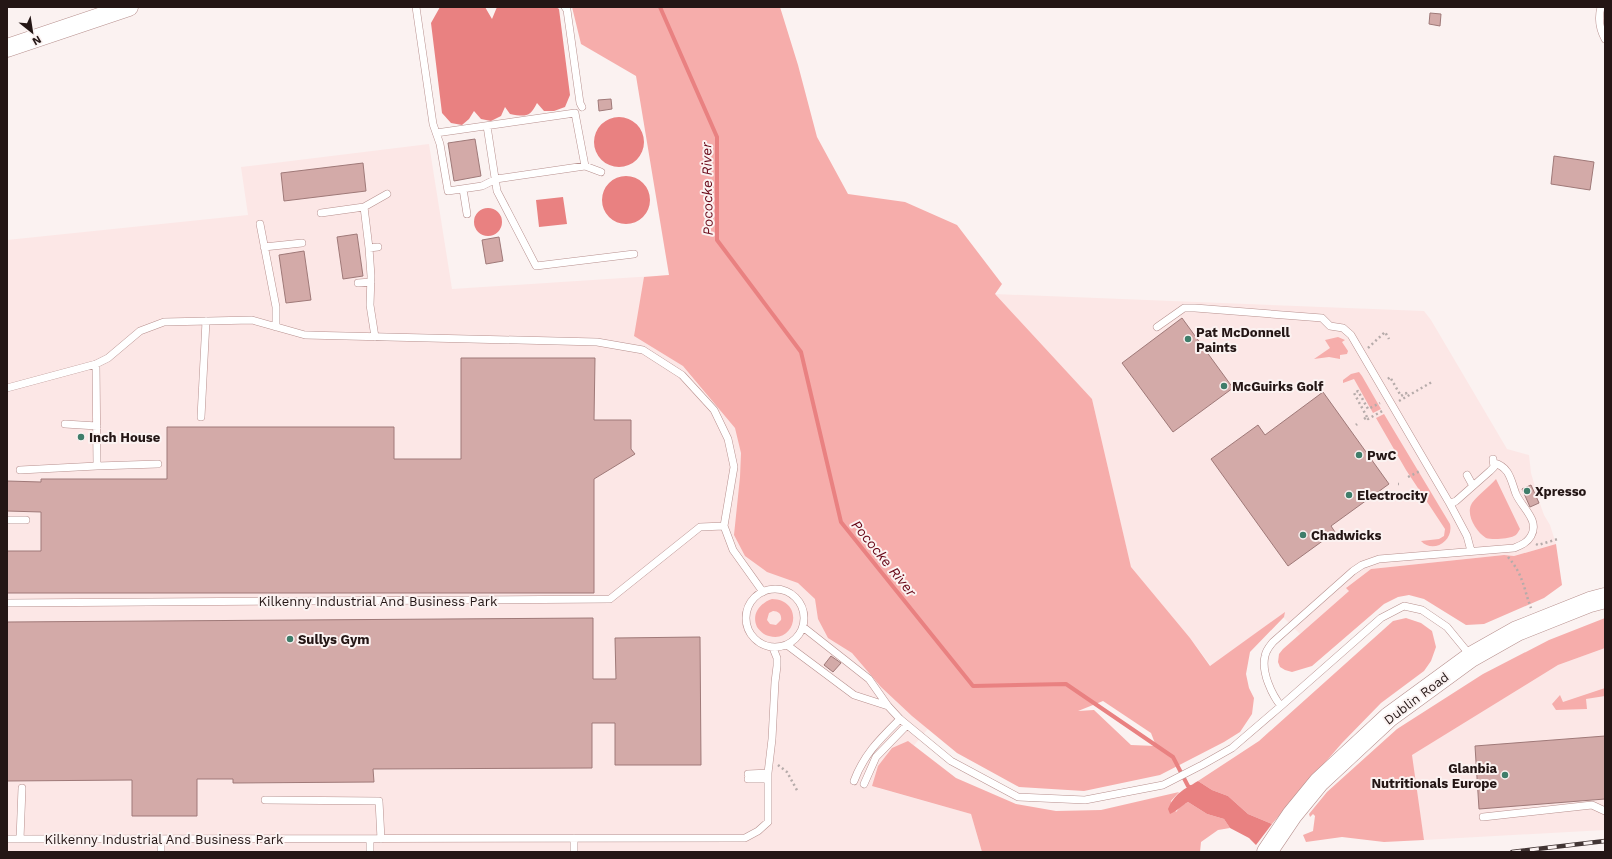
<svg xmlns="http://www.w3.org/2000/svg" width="1612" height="859" viewBox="0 0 1612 859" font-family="'Work Sans',sans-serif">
	<rect width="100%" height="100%" fill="#fbf2f1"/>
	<path fill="#fce7e6" d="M429,144L452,289L669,275L959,692L878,788L971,814L982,852H7V240L248,215L241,167Z
		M994,294L1424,311L1431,320L1507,449L1529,455L1531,473L1539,501L1544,515L1550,525L1556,544L1514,556L1504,555L1371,569L1347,587L1349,591L1300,634L1281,615L1211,666L1190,638L1131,568L1092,399Z
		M1605,648V830L1424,840L1411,755L1558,665Z"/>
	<path fill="#f6adab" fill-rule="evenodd" d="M572,7H780L798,65L817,137L848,194L905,202L957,225L1002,284L995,294L1092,399L1131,567L1190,638L1210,666L1285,612L1284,617L1250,652L1246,674L1249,688L1254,698L1252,714L1240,732L1224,742L1160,775L1084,791L1019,787L957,753L912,716L881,687L852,653L828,638L818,619L815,599L798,583L767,572L745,556L734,535L740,477L741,453L735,428L683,366L634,336L644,277L669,275L636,76L581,44ZM1103,701L1151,733L1156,746L1131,745L1094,710L1078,711Z
		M1338,337L1345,340L1342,342L1348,351L1347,354L1340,355V359L1329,357L1314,359L1330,348L1325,340Z
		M1359,372L1362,376L1381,409L1373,413L1354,379L1343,383V380L1351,374Z
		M1384,414L1450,524C1454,541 1433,554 1421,541L1439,539L1444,536L1445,529L1406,470L1376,418Z
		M1496,479L1520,529C1518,532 1517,535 1514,536C1508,539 1492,540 1486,538C1476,532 1465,514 1472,503C1478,495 1489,487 1496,479Z
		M1556,544L1562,585L1544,598L1484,624L1466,625L1424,599L1409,595L1398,597L1384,604L1312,666L1292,672L1285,670L1280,667L1278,662L1279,654L1283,649L1349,591L1346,588L1371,569L1504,555L1514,556Z
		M772,599C805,600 796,644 769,636C764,635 760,631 757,627C751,614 760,603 772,599ZM773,611C779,611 782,615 781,620L776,625L770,624L767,620L769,613Z
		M1406,618L1421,623L1432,631L1436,647L1431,661L1424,671L1381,703L1342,743L1272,824L1248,814L1228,796L1212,790L1198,781L1259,741L1393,621Z
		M1605,618V648L1558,665L1412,755L1424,840L1384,842L1342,837L1306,842L1303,835L1313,831L1315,816L1313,814L1310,817L1309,814L1327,792L1397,729L1483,674L1549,640Z
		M1605,688V696L1586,699L1587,709L1556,710L1552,704L1560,695L1563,702Z
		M908,741L956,778L1016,804L1056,811L1101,810L1179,792L1171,801L1176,812L1181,806L1188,802L1207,814L1224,819L1230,828L1218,830L1201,842L1200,852H982L971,814L872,786L878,766L892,748Z"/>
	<path fill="#e98181" d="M440,7H485L492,19L497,7H556L559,9L570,95L565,107L554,111H544L537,103C530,117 526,117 510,114L505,107L501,116L491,121L481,119L474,111L469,119L462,125L451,123L442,113L431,23Z
		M594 142a25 25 0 1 1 50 0a25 25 0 1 1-50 0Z
		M602 200a24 24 0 1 1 48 0a24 24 0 1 1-48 0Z
		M563,197L567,224L539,227L536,200Z
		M474 222a14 14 0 1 1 28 0a14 14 0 1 1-28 0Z
		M1198,781L1212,790L1228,796L1248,814L1272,824L1256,845L1249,838L1230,828L1224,819L1207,814L1188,802C1181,806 1177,811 1170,814L1168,809C1175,793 1183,790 1198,781Z"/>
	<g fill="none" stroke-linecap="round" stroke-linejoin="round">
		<path stroke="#e98181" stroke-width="4" d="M660,7L717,137V240L801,352L841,522L973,686L1066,684L1173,757L1188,786L1193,789"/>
	</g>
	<path fill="#d3aaa8" stroke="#9f7978" d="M1430,13L1441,14L1440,26L1429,24Z
		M611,99L612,109L599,111L598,100Z
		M475,139L481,176L454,181L448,143Z
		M1554,156L1594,162L1590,190L1551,184Z
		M363,163L366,191L284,201L281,173Z
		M357,234L363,276L343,279L337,237Z
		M499,237L503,261L486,264L482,240Z
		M304,251L311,300L286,303L279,255Z
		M1182,318L1233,388L1173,432L1122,363Z
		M461,358H595L594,420H631V449L635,454L594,479V593H7V551H41V512L7,511V481L41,482V479H167V427H394V459H461Z
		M1323,392L1389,484L1331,526L1335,532L1288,566L1211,459L1258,425L1265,435Z
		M1531,485L1539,503L1530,507L1522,489Z
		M593,618V679H616L615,638L700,637L701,765H615V723H592V768L373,769L374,782L233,783V779H197V816H132V780L7,781V622Z
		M831,656L841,663L833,672L824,665Z
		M1605,736V799L1479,809L1475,746Z"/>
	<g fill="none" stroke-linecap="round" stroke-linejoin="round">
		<defs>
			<path id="service" d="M416,7L433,124L440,144L448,191L482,186L496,179L585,166L575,113L436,133
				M565,7L567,10L580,103L582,107
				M1601,7C1598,18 1599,28 1605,39
				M487,126L497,191L536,266L634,254
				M585,166L601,172
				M463,189L467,214
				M364,207L387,194
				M321,213L364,207L369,248L371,276L370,305L375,337
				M260,224L276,307V327
				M264,247L302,243
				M369,248L378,247
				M358,283L371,282
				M1157,327L1184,308H1195L1322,318L1330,326L1343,328L1351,335L1450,504L1467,536L1471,551
				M96,364L97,466L158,464
				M7,388L96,364L108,358L140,331L164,322L252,320L305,335L597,342L643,350L682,375L714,410L728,439L734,467L724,526L733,550L763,592
				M201,417L206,321
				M65,424L97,426
				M20,470L97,466
				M1467,475L1473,486
				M1450,504L1456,501L1490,471L1494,467L1493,459
				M7,520H26
				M746 618a29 29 0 1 1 58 0a29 29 0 1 1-58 0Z
				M7,603L610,599L700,527L724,526
				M803,627L869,679L888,706L900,719L951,761L1018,797L1085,800L1163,785L1202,765L1232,748L1281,706L1381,618L1404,606L1422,610L1447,627L1470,655
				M787,645L854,695L888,706
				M1281,706C1272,695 1261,672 1265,656C1266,650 1269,647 1273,642L1353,571L1362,565L1379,559L1514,548C1521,545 1527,543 1531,536C1540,520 1522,508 1516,494C1511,481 1510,467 1494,463
				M748,774L768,773
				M748,779H768
				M854,781C864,754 880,739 900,719
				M864,784L876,757L907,725
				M265,800L379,801L381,839
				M1483,817L1592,805L1605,811
				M574,838V852
				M7,839L745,838L758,831L768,822V773L772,739L775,682L777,666V658L773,648
				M20,839L22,788
				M161,839V852
				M370,839V852"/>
			<path id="tertiary" d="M7,48L129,7"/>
			<path id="secondary" d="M1267,852L1292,815L1319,782L1389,717L1471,657L1517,631L1590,602L1605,598"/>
		</defs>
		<use href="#service" stroke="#b7908e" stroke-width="8"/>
		<use href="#tertiary" stroke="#b7908e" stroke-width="19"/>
		<use href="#secondary" stroke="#b7908e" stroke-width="21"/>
		<path stroke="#b6abaa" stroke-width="2.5" stroke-dasharray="2 3" stroke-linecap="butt" d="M1368,348L1385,332L1389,339
			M1388,379L1390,377L1401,396L1406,393L1407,396
			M1399,401L1432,382
			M1367,417L1354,393L1358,391L1368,409L1380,403
			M1364,419L1367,417L1368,419L1384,410
			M1356,425L1357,424
			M1408,477L1420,471
			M1398,484H1399
			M1536,544L1538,545L1558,539
			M1508,557C1524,576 1523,587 1531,608
			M778,765L787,772L798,792"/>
		<use href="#service" stroke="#fff" stroke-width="7"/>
		<use href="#tertiary" stroke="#fff" stroke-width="18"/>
		<use href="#secondary" stroke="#fff" stroke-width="20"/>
		<defs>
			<path id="rail" d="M1512,852L1605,841"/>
		</defs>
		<use href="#rail" stroke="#413433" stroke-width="4.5"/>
		<use href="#rail" stroke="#fbf2f1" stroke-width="3" stroke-dasharray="9" stroke-linecap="butt"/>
	</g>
	<g fill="#3f7d6a" stroke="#fbf2f1" stroke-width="1.5">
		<circle cx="1188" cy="339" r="4"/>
		<circle cx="1224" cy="386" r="4"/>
		<circle cx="81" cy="437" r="4"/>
		<circle cx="1359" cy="455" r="4"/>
		<circle cx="1527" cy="491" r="4"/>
		<circle cx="1349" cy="495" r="4"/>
		<circle cx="1303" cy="535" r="4"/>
		<circle cx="290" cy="639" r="4"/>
		<circle cx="1505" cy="775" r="4"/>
	</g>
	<g text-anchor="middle" stroke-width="4" stroke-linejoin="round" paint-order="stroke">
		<g font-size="13" font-weight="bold" fill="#241615" stroke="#fbf2f1" text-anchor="start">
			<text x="1196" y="337">Pat McDonnell<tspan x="1196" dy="15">Paints</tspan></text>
			<text x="1232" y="391">McGuirks Golf</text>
			<text x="89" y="442">Inch House</text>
			<text x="1367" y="460">PwC</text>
			<text x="1535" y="496">Xpresso</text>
			<text x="1357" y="500">Electrocity</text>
			<text x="1311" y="540">Chadwicks</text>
			<text x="298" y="644">Sullys Gym</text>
			<text x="1497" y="773" text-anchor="end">Glanbia<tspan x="1497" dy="15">Nutritionals Europe</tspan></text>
		</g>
		<g font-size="13" fill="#241615" stroke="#fbf2f1">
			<text x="378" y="606">Kilkenny Industrial And Business Park</text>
			<text transform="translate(1416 698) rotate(-37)" y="5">Dublin Road</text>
			<text x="164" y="844">Kilkenny Industrial And Business Park</text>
		</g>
		<g font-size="14" font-style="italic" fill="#680717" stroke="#fbf2f1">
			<text transform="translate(707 189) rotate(-91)" y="5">Pococke River</text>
			<text transform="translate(884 558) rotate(51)" y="5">Pococke River</text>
		</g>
	</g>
	<rect width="1612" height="859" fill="none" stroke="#241615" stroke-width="16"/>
	<g transform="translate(32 32) rotate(150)" stroke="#fbf2f1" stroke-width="3" paint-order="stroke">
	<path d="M0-3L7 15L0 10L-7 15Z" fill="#241615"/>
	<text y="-6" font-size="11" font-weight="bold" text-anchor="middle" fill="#241615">N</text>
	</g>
</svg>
